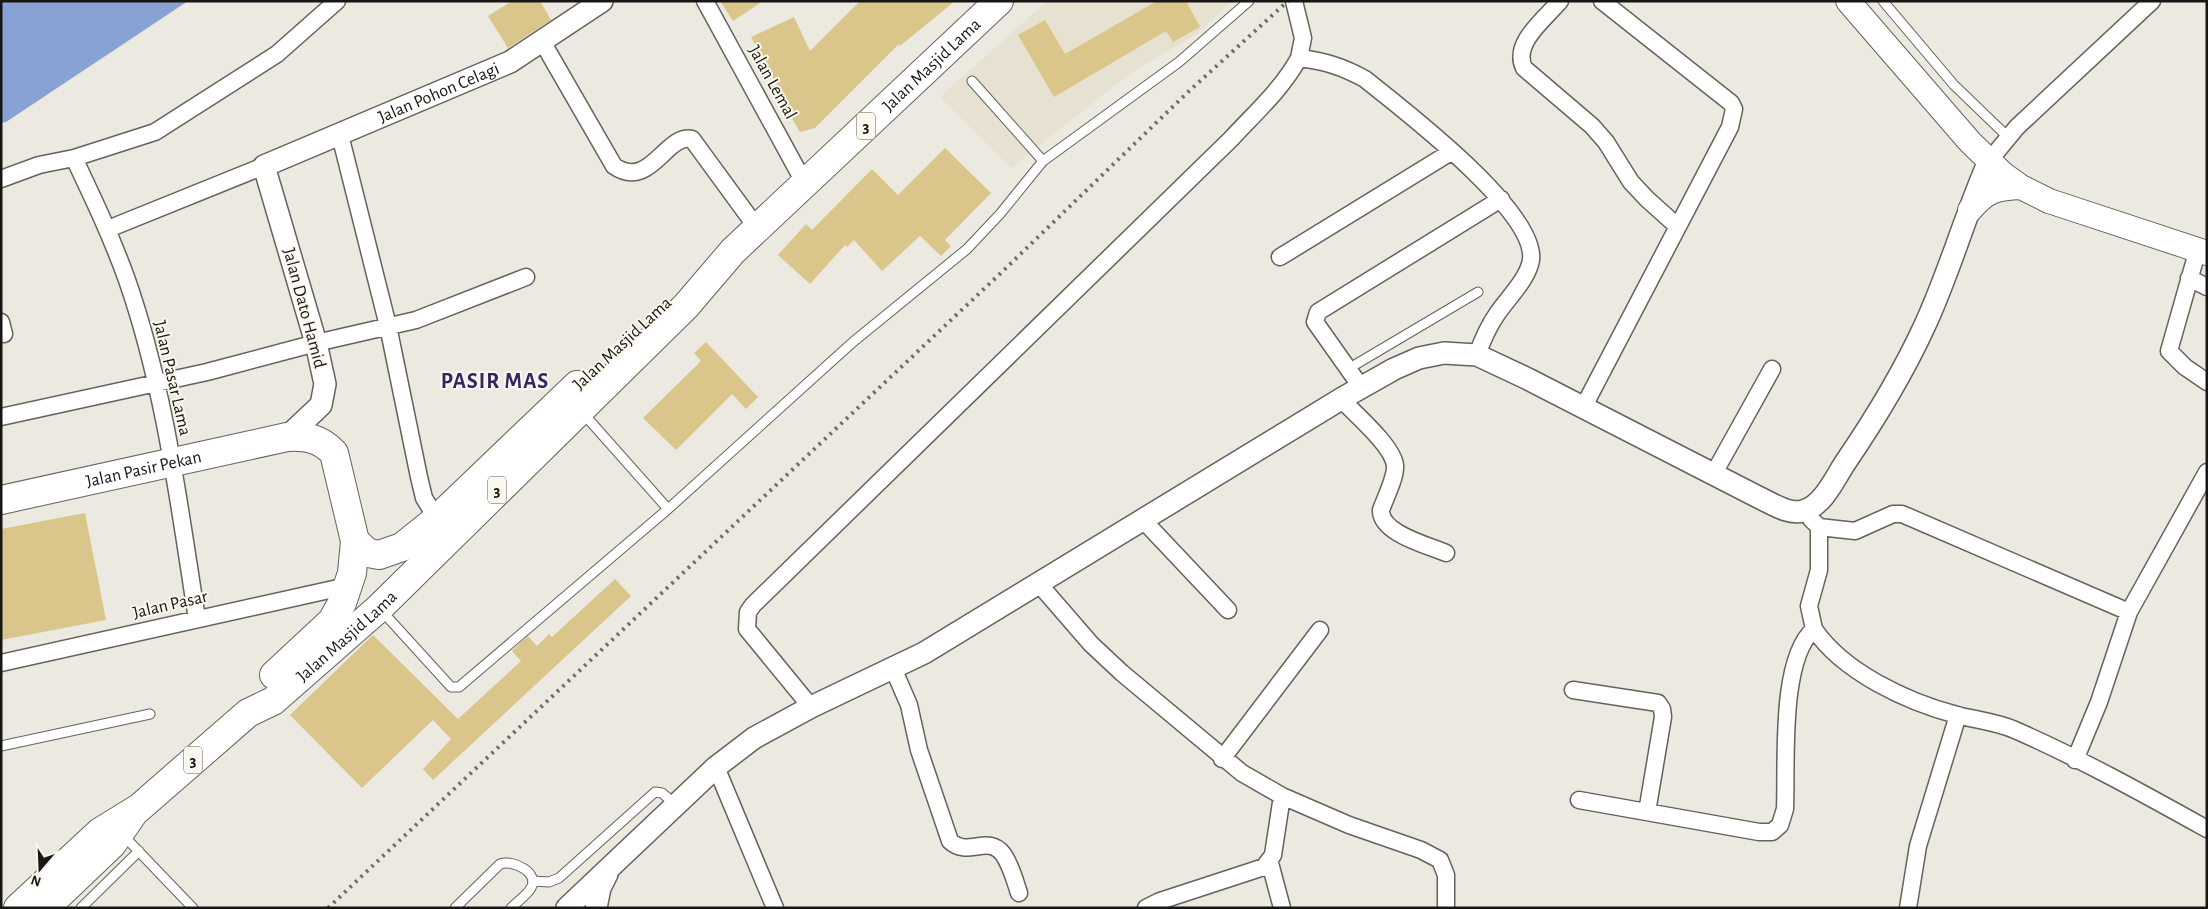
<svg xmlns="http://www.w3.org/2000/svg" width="2208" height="909" viewBox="0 0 2208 909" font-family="'Alegreya Sans',sans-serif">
	<rect width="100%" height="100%" fill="#ece9e1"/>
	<path fill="#e6e1d1" d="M1047,1H1232L1197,34L1129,74L1011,168L940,97Z"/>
	<path fill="#88a2d4" d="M1,1H188L6,122L1,123Z"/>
	<path fill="#dac58b" d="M512,1H540L551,20L508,48L488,16Z
		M720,1H763L733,21Z
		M860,1H955L900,46L899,44L815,128L800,132L774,88L777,85L751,37L794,17L810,51Z
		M1157,1H1186L1200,27L1173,42L1166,31L1054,97L1018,35L1045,20L1065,54Z
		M945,148L991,193L945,240L951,246L941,256L920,236L882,271L854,240L847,247L845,245L810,284L778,255L806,224L812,230L872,169L898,195Z
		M706,342L758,397L746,409L732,394L676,450L643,418L701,361L694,353Z
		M85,513L106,620L1,640V529Z
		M615,579L631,596L433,780L423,769L451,739L433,720L362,788L290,715L373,635L458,719L521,661L512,651L519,644L528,636L537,646L549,634L552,637Z"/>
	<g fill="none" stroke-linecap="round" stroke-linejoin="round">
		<defs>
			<path id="service" d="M1883,1L1954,85L2008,137
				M972,81L1043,161
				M1348,369L1478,292
				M668,509L853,342L967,249L1000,214L1043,161L1179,62L1249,1
				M381,610L451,687H459L668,509L582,412
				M1,746L150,714
				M122,834L193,908
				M533,881L549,882L559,878L655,792L662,793L676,805
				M81,908L139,851
				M455,908L500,864C513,859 540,873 531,888C527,895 517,902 511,908"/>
			<path id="minor" d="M705,1L805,184
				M1294,1L1303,38L1299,58
				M1560,1C1545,19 1512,43 1524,68L1592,126L1606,142L1631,182L1647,199L1677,226
				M543,43L614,166C650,191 666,133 692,139L757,228
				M340,135L388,326L419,477L424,498L437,519
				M74,158C93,198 112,238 127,280C165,389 179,505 197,619
				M1989,161L2017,127L2152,1
				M1,179L39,165L74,158L155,132L277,54L337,1
				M108,229L264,166
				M2198,249L2169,351L2185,367L2207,382
				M1280,257L1451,152
				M2189,278L2207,287
				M1,322L4,334
				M1361,387L1315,322L1318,312L1501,199
				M1341,399C1355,414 1392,445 1395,465C1396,478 1385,498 1381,510C1380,533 1427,545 1446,553
				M1583,408L1730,127L1734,109L1731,103L1602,1
				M1,417L207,372L316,343L416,320L526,277
				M1713,475L1772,369
				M1811,519L1819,527L1855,531L1893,514H1902L2129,612
				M1143,520L1228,610
				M1039,584L1091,644L1122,673L1242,773L1282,796L1349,825L1421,850L1440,860L1446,875V908
				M1814,629C1843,672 1907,702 1957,715C1976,720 1997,722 2015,730C2081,759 2144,794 2207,829
				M1,663L347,586
				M893,668L909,705L919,750L950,841C968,858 988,834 1003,854C1011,865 1015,881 1019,893
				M1573,690L1658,703L1662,709L1663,717L1647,812
				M811,707L747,629L748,612L753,605L1231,139C1255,113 1282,89 1299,58C1325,61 1343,67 1365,79C1402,109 1537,211 1531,260C1528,279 1507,299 1497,314C1488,327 1482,341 1477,355
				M1222,759L1320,630
				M2075,760L2099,702L2129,612L2207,472
				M716,767L775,908
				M1579,800L1759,832H1772L1780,825L1785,809C1787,763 1779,660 1814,629L1809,606L1819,570V527
				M1270,863L1282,908
				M1146,908L1160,901L1264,867L1273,855L1282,796
				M1908,908L1918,846L1958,715"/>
			<g id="tertiary">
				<path id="s1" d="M287,437L321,405L325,384L316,343L264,166L510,62L602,1"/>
				<path d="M567,908L716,767L754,738L811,707L924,653L1341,399L1394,369L1419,358L1444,353L1477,355L1528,379L1760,498C1773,504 1789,515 1803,511C1823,506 1835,478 1845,463C1875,419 1903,373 1925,325C1950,271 1965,215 1989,161"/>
				<path d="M596,908L600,888L607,874"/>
			</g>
			<path id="secondary" d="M1848,1L1970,142L2003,174L2021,187L2049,201L2207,253
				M1970,210C1987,190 1996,188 2021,187
				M48,908L114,845L138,810"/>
			<g id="trunk">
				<path id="s2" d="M1,500L287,437C306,436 320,438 334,453L355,541L352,573L342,603L332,621L274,675"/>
				<path d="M355,541L368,553L379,555L402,547L437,519L577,385"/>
				<path id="s3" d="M18,908L100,832L139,808L248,713L273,701L379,608L686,306L733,251L999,1"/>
			</g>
		</defs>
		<use href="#service" stroke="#64625b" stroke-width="11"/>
		<use href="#minor" stroke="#64625b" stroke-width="19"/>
		<use href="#tertiary" stroke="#64625b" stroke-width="24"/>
		<use href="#secondary" stroke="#64625b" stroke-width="26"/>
		<use href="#trunk" stroke="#64625b" stroke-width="30"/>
		<use href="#service" stroke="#fff" stroke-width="9"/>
		<use href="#minor" stroke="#fff" stroke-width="16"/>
		<use href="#tertiary" stroke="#fff" stroke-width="21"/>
		<use href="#secondary" stroke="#fff" stroke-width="24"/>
		<use href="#trunk" stroke="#fff" stroke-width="28"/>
		<path stroke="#6f6d69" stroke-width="4" stroke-dasharray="2.5 5" stroke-linecap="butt" d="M328,908L1004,270L1188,92L1288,1"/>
	</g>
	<g text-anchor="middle" stroke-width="4" stroke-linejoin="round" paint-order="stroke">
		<g fill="#faf7ee" stroke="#5c5a55" stroke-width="1">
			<rect x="857" y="112.5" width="18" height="27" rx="4"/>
			<rect x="488" y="476.5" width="18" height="27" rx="4"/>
			<rect x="184" y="746.5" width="18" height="27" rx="4"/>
		</g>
		<g font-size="16" font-weight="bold" fill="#181614">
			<text x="866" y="132">3</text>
			<text x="497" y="496">3</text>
			<text x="193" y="766">3</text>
		</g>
		<g font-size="18" fill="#181614" stroke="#faf7ee">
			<text dy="6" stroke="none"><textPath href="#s3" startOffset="1246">Jalan Masjid Lama</textPath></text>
			<text transform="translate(773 82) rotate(61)" y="6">Jalan Lemal</text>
			<text dy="6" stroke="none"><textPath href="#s1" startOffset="484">Jalan Pohon Celagi</textPath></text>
			<text transform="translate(305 308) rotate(75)" y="6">Jalan Dato Hamid</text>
			<text transform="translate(622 343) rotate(-43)" y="6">Jalan Masjid Lama</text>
			<text transform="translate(173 378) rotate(77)" y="6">Jalan Pasar Lama</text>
			<text dy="6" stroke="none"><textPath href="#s2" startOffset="146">Jalan Pasir Pekan</textPath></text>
			<text transform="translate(170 604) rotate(-13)" y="6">Jalan Pasar</text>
			<text dy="6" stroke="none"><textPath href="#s3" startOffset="428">Jalan Masjid Lama</textPath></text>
		</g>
		<g font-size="22" font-weight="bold" letter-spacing="1" fill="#312863" stroke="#faf7ee">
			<text x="495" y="388">PASIR MAS</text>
		</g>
	</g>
	<rect width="2208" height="909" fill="none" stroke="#181614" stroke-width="5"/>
	<g transform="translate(40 869) rotate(199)" stroke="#faf7ee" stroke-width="4" paint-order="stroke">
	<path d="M0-4L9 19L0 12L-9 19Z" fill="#181614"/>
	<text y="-8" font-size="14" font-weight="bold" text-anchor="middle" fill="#181614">N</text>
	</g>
</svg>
